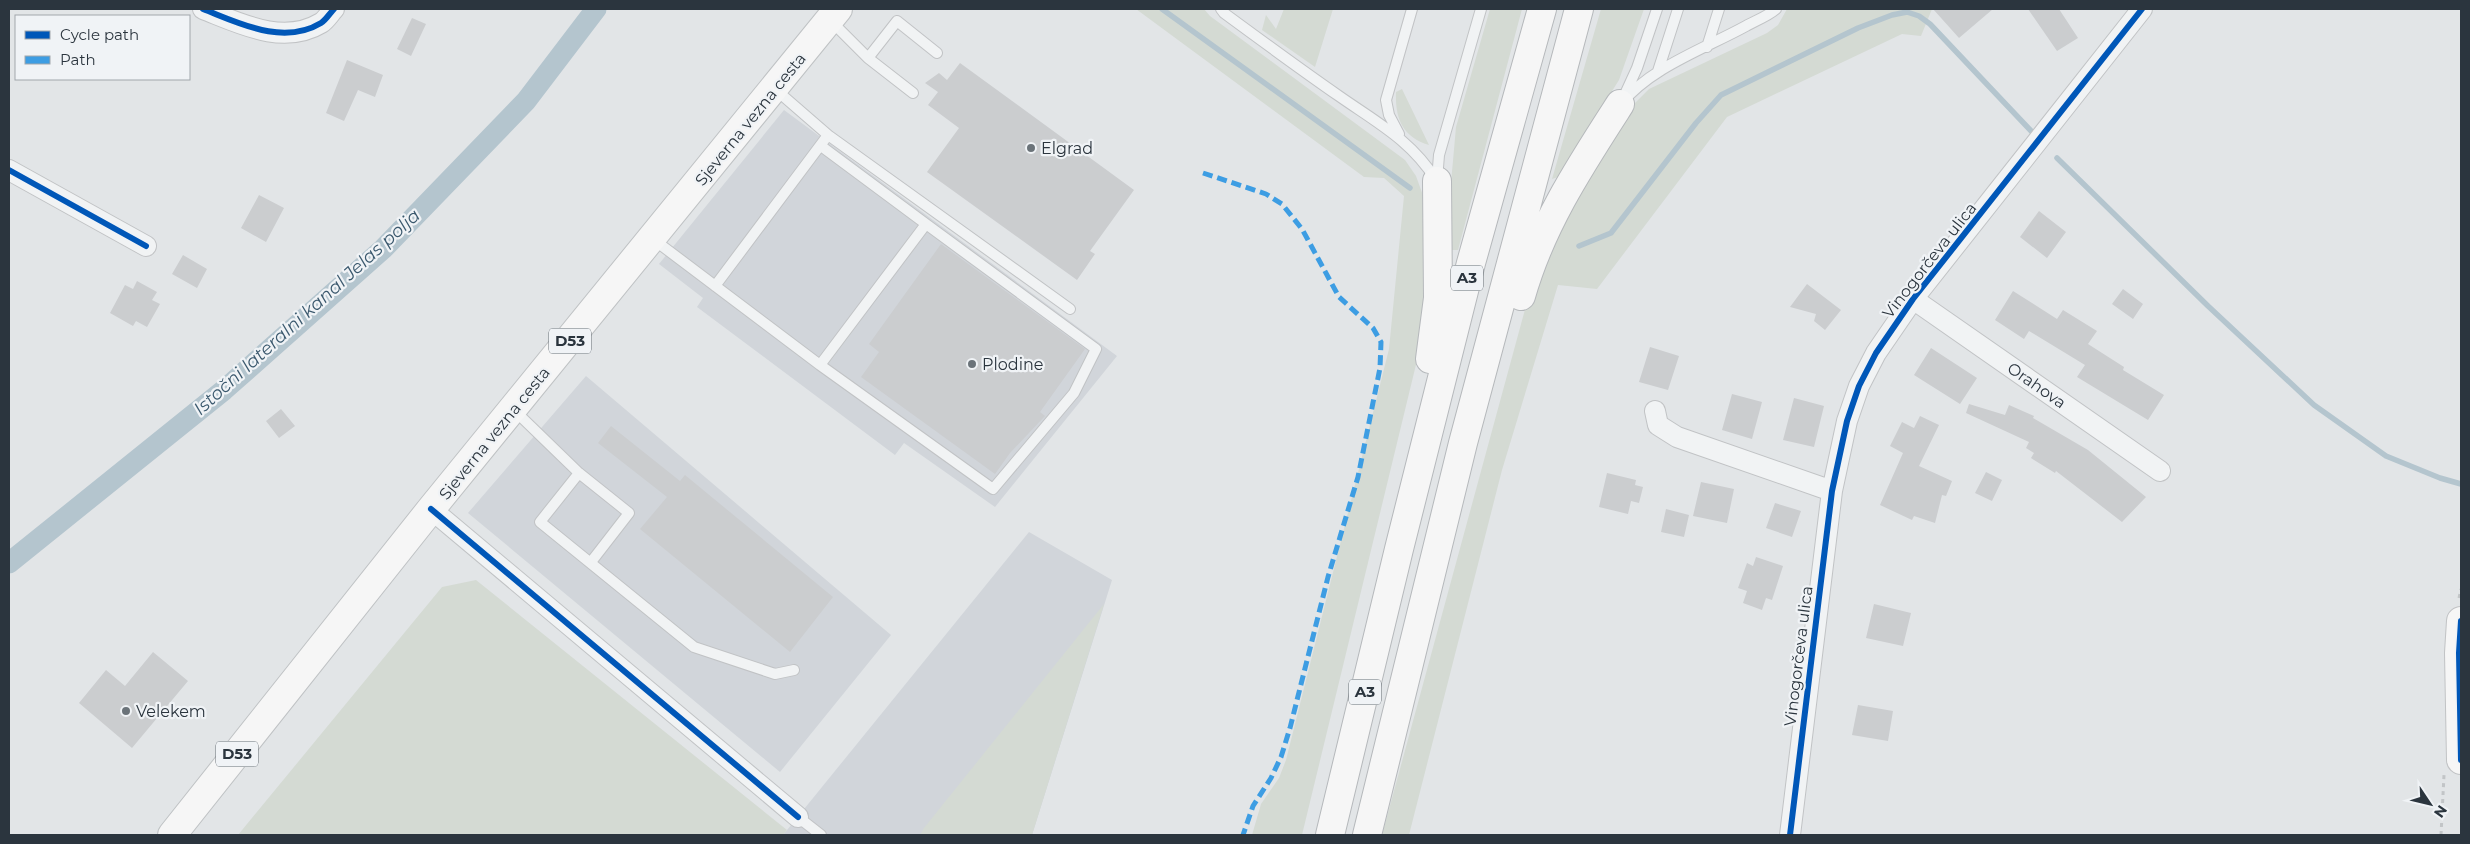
<svg xmlns="http://www.w3.org/2000/svg" width="2470" height="844" viewBox="0 0 2470 844" font-family="Montserrat,sans-serif">
	<rect width="100%" height="100%" fill="#e2e5e7"/>
	<path fill="#d1d5da" d="M784,110L1117,356L995,507L904,443L895,455L697,307L703,298L659,264Z
		M586,376L891,635L780,772L468,513Z
		M1029,532L1112,580L1032,835H783Z"/>
	<path fill="#d4dad3" d="M1136,9H1204L1210,16L1405,160L1416,176L1425,201L1426,293L1421,344L1302,835H1252L1261,804L1279,778L1286,760L1389,349L1404,196L1384,178L1364,177Z
		M1284,9H1333L1315,67L1262,30L1266,15L1276,29Z
		M1490,9H1522L1458,250H1445L1456,127Z
		M1601,9H1644L1619,80L1558,177L1552,179Z
		M1787,9H1932L1921,36L1902,34L1727,117L1597,289L1558,285L1502,470L1409,835H1382L1536,269L1612,133L1635,103L1649,89L1767,33L1778,25Z
		M1402,89L1429,145C1402,137 1395,118 1396,92Z
		M476,580L787,830L783,835H238L442,587Z
		M1104,604L1032,835H920L924,828Z"/>
	<g fill="none" stroke-linecap="round" stroke-linejoin="round">
		<path stroke="#b4c5ce" stroke-width="5.5" d="M1162,9L1410,188
			M2057,158L2208,306L2314,405L2386,456L2440,478L2461,484
			M1579,246L1611,233L1696,123L1721,95L1858,28L1892,15L1907,12L1919,16L1930,24L2034,134"/>
		<path stroke="#b4c5ce" stroke-width="21" d="M9,563L224,390L383,249L526,101L596,9"/>
	</g>
	<path fill="#cbcdcf" d="M1933,9H1993L1959,38Z
		M2028,9H2059L2078,38L2057,51Z
		M412,18L426,24L411,56L397,49Z
		M347,60L383,75L375,97L358,90L344,121L326,113Z
		M960,63L1134,190L1090,251L1095,254L1077,280L927,172L959,128L928,105L938,92L925,83L939,73L947,80Z
		M259,195L284,208L266,242L241,228Z
		M2039,211L2066,232L2047,258L2020,237Z
		M941,244L1085,349L1040,412L1045,416L1010,453L995,474L861,377L879,352L869,344Z
		M183,255L207,269L197,288L172,274Z
		M137,281L157,292L152,300L160,304L147,327L136,321L133,326L110,313L125,285L133,289Z
		M1807,284L1841,310L1825,330L1814,321L1816,314L1790,307Z
		M2123,289L2143,304L2133,319L2112,304Z
		M2013,291L2057,319L2063,310L2097,331L2088,344L2124,367L2123,370L2164,395L2148,420L2077,377L2085,365L2029,331L2024,339L1995,320Z
		M1650,347L1679,356L1668,390L1639,382Z
		M1931,348L1977,378L1960,404L1914,375Z
		M1732,394L1762,402L1752,439L1722,430Z
		M1794,398L1824,406L1814,447L1783,440Z
		M1969,404L2005,415L2009,405L2034,416L2033,418L2088,450L2146,497L2122,522L2056,471L2055,473L2031,458L2034,453L2026,448L2029,442L1966,413Z
		M281,409L295,426L279,438L266,421Z
		M1920,416L1939,425L1919,466L1952,481L1946,496L1942,495L1935,523L1914,516L1912,520L1880,505L1903,453L1890,446L1902,422L1914,428Z
		M611,426L680,481L685,475L833,597L790,652L640,529L667,497L598,443Z
		M1986,472L2002,480L1992,501L1975,493Z
		M1607,473L1636,480L1635,485L1643,487L1639,503L1631,501L1628,514L1599,507Z
		M1701,482L1734,489L1727,523L1693,516Z
		M1775,503L1801,511L1792,537L1766,528Z
		M1666,509L1689,515L1684,537L1661,532Z
		M1756,557L1783,566L1772,600L1766,598L1762,610L1743,603L1747,591L1738,588L1747,563L1753,566Z
		M1874,604L1911,613L1903,646L1866,638Z
		M153,652L188,681L132,748L79,703L106,670L125,686Z
		M1858,705L1893,711L1888,741L1852,735Z"/>
	<g fill="none" stroke-linecap="round" stroke-linejoin="round">
		<defs>
			<path id="service" d="M1221,9L1224,13C1262,41 1300,69 1339,96C1376,122 1411,140 1436,180
				M830,20L868,58L913,93
				M1707,47L1719,9
				M868,58L897,21L937,53
				M1658,71L1678,9
				M1626,92L1637,68L1657,9
				M1621,104C1651,67 1704,49 1746,26C1755,21 1768,16 1776,9
				M1399,134L1389,115L1386,100L1412,9
				M828,135L1070,309
				M1437,180L1439,155L1481,9
				M653,239L820,365L926,224L821,146
				M715,286L828,135L775,89
				M820,365L993,489L1074,393L1096,349L926,224
				M514,410L579,473L629,513L591,562
				M579,473L540,522L694,647L775,674L794,670
				M798,817L821,835"/>
			<path id="minor" d="M203,9C239,23 283,46 321,23C326,20 330,13 334,9
				M9,170L146,246
				M1913,299L2160,471
				M1655,411L1658,425L1677,437L1832,491
				M431,509L798,817
				M1790,835L1832,491L1847,421L1859,386L1876,353L1913,299L2142,9"/>
			<path id="secondary" d="M2461,621L2459,653L2461,760"/>
			<path id="primary" d="M172,835L431,509L838,9"/>
			<path id="motorway" d="M1521,296C1541,225 1580,166 1620,104
				M1430,359L1438,298L1437,181
				M1330,835L1399,549L1471,263L1542,9
				M1367,835L1463,443L1579,9"/>
		</defs>
		<use href="#service" stroke="#c1c3c5" stroke-width="12"/>
		<use href="#minor" stroke="#c1c3c5" stroke-width="22"/>
		<use href="#secondary" stroke="#c1c3c5" stroke-width="30"/>
		<use href="#primary" stroke="#bfc2c4" stroke-width="30"/>
		<use href="#motorway" stroke="#b5b8bb" stroke-width="30"/>
		<path stroke="#c2c5c7" stroke-width="3" stroke-dasharray="4 4" stroke-linecap="butt" d="M2459,598L2461,589
			M2441,835L2444,775"/>
		<use href="#service" stroke="#f1f3f4" stroke-width="10"/>
		<use href="#minor" stroke="#f1f3f4" stroke-width="20"/>
		<use href="#secondary" stroke="#f6f6f6" stroke-width="28"/>
		<use href="#primary" stroke="#f6f6f6" stroke-width="28"/>
		<use href="#motorway" stroke="#f6f6f6" stroke-width="28"/>
		<path stroke="#3d9de3" stroke-width="5" stroke-dasharray="10 5" stroke-linecap="butt" d="M1203,173L1266,194L1282,204L1302,229L1339,297L1373,328L1381,342L1380,368L1358,477L1328,577L1290,728L1281,757L1271,778L1253,806L1243,835"/>
		<defs>
			<path id="cycleway" d="M203,9C239,23 283,46 321,23C326,20 330,13 334,9
				M9,170L146,246
				M431,509L798,817
				M2461,621L2459,653L2461,760
				M1790,835L1832,491L1847,421L1859,386L1876,353L1913,299L2142,9"/>
		</defs>
		<use href="#cycleway" stroke="#f0f3f6" stroke-width="9"/>
		<use href="#cycleway" stroke="#0057b8" stroke-width="6"/>
	</g>
	<g fill="#6b7379" stroke="#f0f3f6" stroke-width="2">
		<circle cx="1031" cy="148" r="5"/>
		<circle cx="972" cy="364" r="5"/>
		<circle cx="126" cy="711" r="5"/>
	</g>
	<g text-anchor="middle" stroke-width="4.5" stroke-linejoin="round" paint-order="stroke">
		<g fill="#f0f3f6" stroke="#666e75" stroke-width="1">
			<rect x="1451" y="265.5" width="32" height="25" rx="4"/>
			<rect x="549" y="328.5" width="42" height="25" rx="4"/>
			<rect x="1349" y="679.5" width="32" height="25" rx="4"/>
			<rect x="216" y="741.5" width="42" height="25" rx="4"/>
		</g>
		<g font-size="15" font-weight="bold" fill="#2b353e">
			<text x="1467" y="283">A3</text>
			<text x="570" y="346">D53</text>
			<text x="1365" y="697">A3</text>
			<text x="237" y="759">D53</text>
		</g>
		<g font-size="16" fill="#2b353e" stroke="#f0f3f6">
			<text transform="translate(750 119) rotate(-51)" y="6">Sjeverna vezna cesta</text>
			<text transform="translate(1929 260) rotate(-52)" y="6">Vinogorčeva ulica</text>
			<text transform="translate(2037 385) rotate(35)" y="6">Orahova</text>
			<text transform="translate(494 433) rotate(-51)" y="6">Sjeverna vezna cesta</text>
			<text transform="translate(1798 656) rotate(-83)" y="6">Vinogorčeva ulica</text>
		</g>
		<g font-size="16" fill="#2b353e" stroke="#f0f3f6" text-anchor="start">
			<text x="1041" y="154">Elgrad</text>
			<text x="982" y="370">Plodine</text>
			<text x="136" y="717">Velekem</text>
		</g>
		<g font-size="18" font-style="italic" fill="#3a586d" stroke="#f0f3f6">
			<text transform="translate(307 312) rotate(-42)" y="6">Istočni lateralni kanal Jelas polja</text>
		</g>
	</g>
	<rect width="2470" height="844" fill="none" stroke="#2b353e" stroke-width="20"/>
	<rect x="15" y="15" width="175" height="65" fill="#f0f3f6" stroke="#a1a7ac"/>
	<rect x="25" y="31" width="25" height="8" fill="#0057b8" stroke="#a1a7ac"/>
	<text x="60" y="40" font-size="15" fill="#2b353e">Cycle path</text>
	<rect x="25" y="56" width="25" height="8" fill="#3d9de3" stroke="#a1a7ac"/>
	<text x="60" y="65" font-size="15" fill="#2b353e">Path</text>
	<g transform="translate(2430 804) rotate(125)" stroke="#f0f3f6" stroke-width="4" paint-order="stroke">
	<path d="M0-4L9 19L0 12L-9 19Z" fill="#2b353e"/>
	<text y="-8" font-size="14" font-weight="bold" text-anchor="middle" fill="#2b353e">N</text>
	</g>
</svg>
